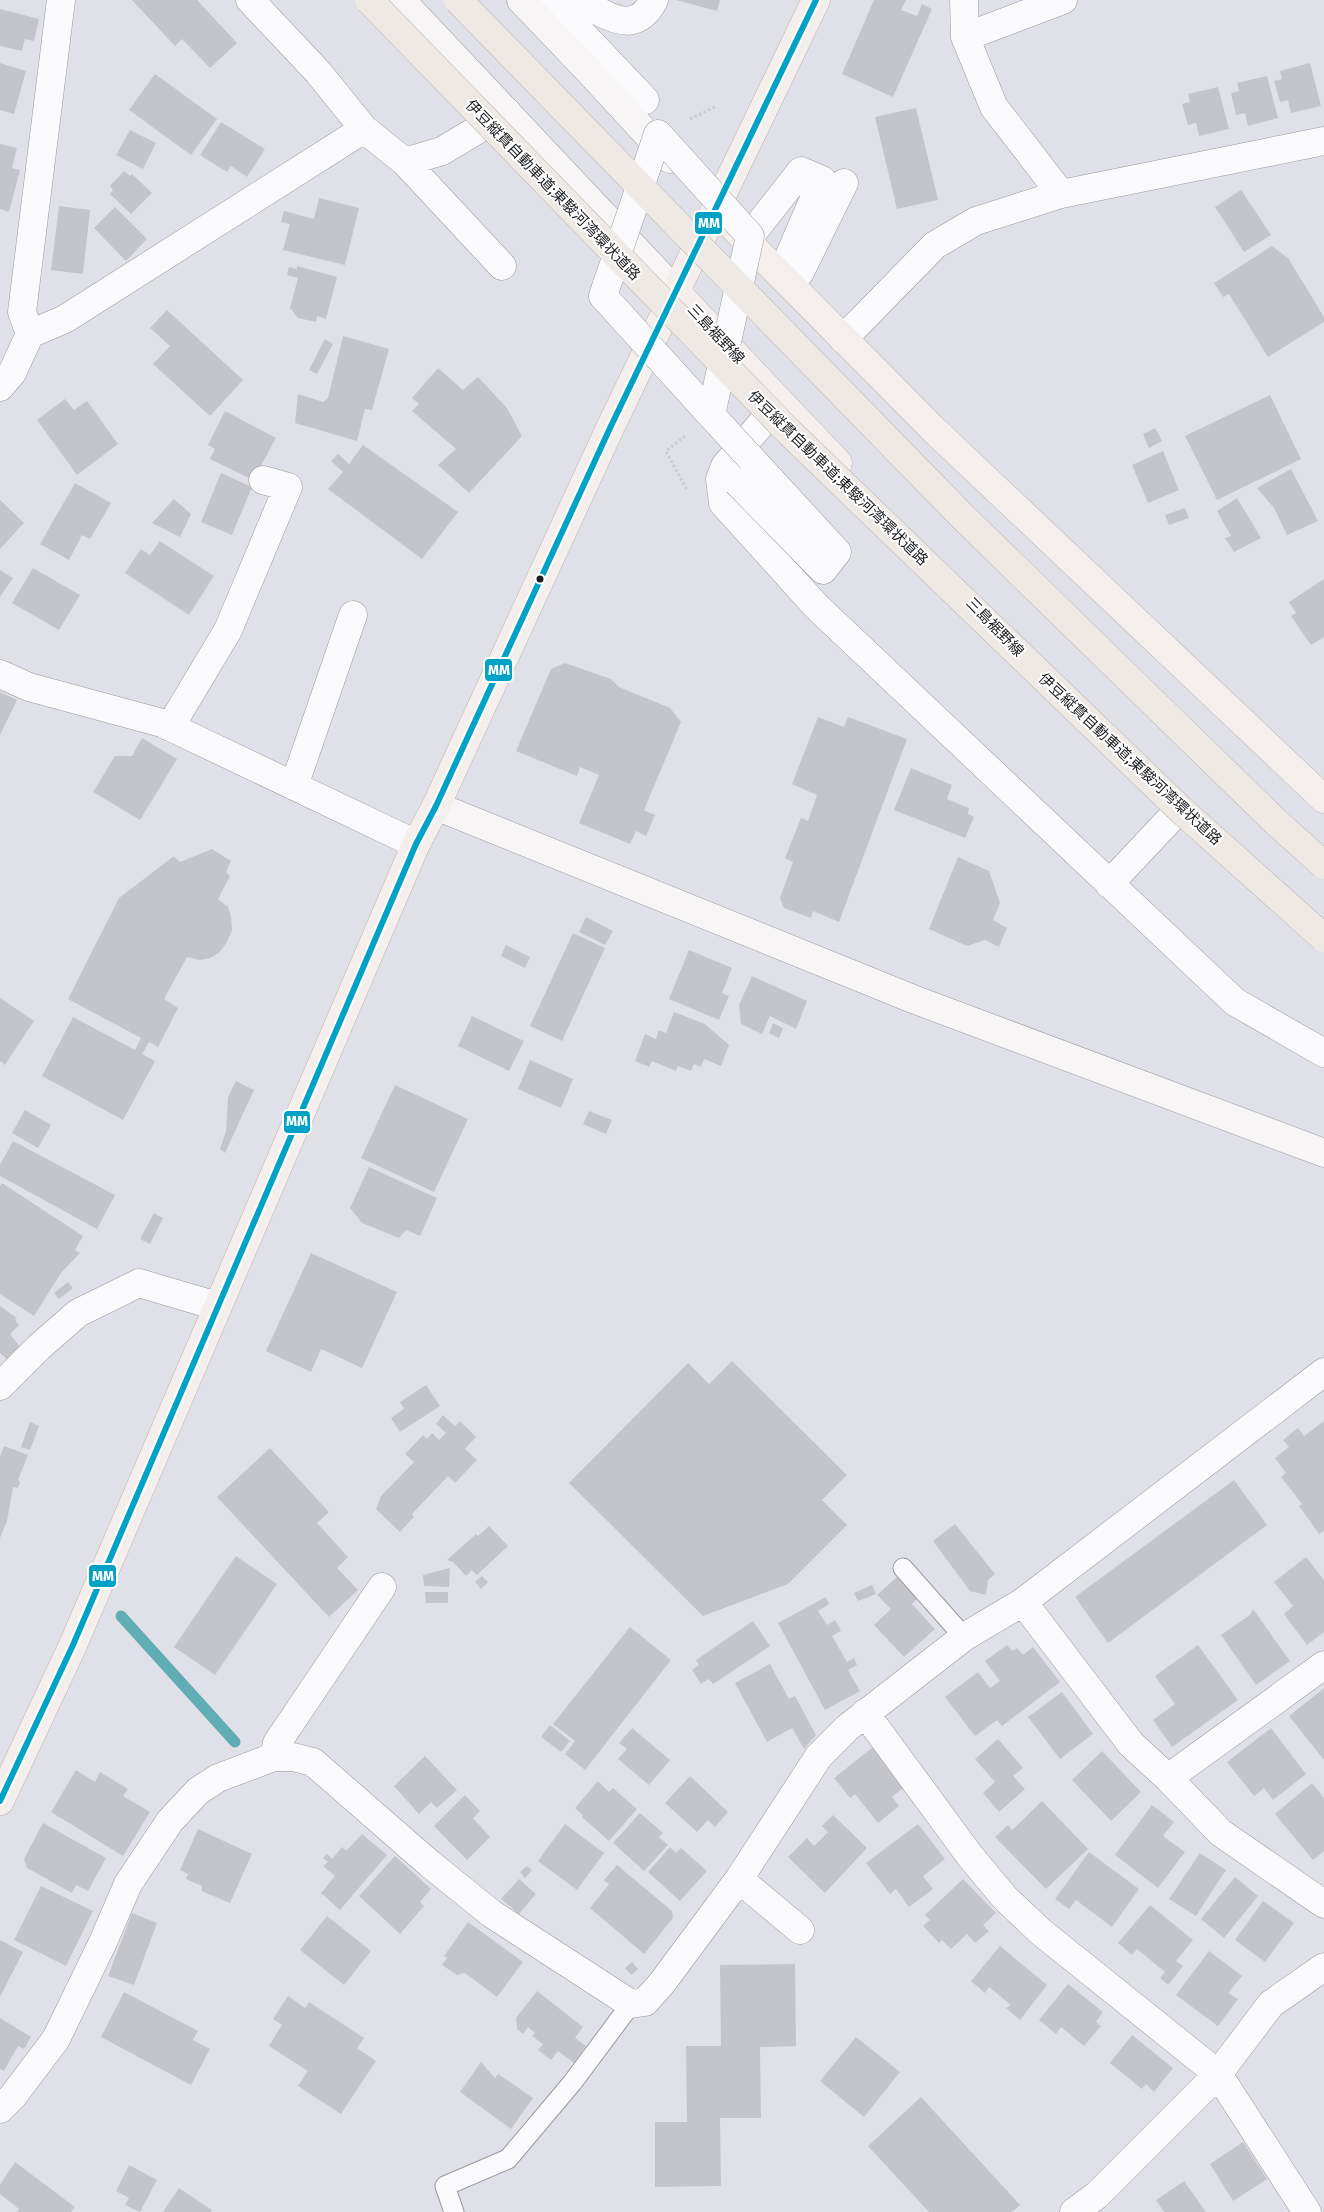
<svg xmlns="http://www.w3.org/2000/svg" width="1324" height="2212" viewBox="0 0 1324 2212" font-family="'Fira Sans','Noto Sans JP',sans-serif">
	<rect width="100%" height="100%" fill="#e0e1e8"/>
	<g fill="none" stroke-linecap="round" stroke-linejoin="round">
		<path stroke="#60adb3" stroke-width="11" d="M121,1616L235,1742"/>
	</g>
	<path fill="#c4c5ca" d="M132,0H197L237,43L210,68L182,39L175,46Z
		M676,0H720L717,11Z
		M874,0H906L901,10L917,16L922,4L932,9L893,97L842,74Z
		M0,9L39,19L34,41L25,39L22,51L0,46Z
		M0,63L26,71L14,114L0,110Z
		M1310,63L1321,106L1291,113L1288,100L1280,102L1274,81L1282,79L1280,71Z
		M155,74L217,119L191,155L129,110Z
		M1267,76L1278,118L1248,126L1245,113L1236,115L1231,93L1239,91L1237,83Z
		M1218,87L1229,129L1199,136L1196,123L1188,125L1182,104L1190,102L1188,94Z
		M916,108L938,200L897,209L875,117Z
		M221,122L265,149L247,177L231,166L227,172L200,155Z
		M130,130L156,143L143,169L116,155Z
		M0,144L17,148L12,168L20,170L9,212L0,209Z
		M124,171L130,176L132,174L152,193L131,214L110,194L113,190L110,186Z
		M1241,190L1271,235L1244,252L1215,207Z
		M319,198L359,208L345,265L283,250L290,224L281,222L284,211L314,219Z
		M59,206L90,210L83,274L51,270Z
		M115,207L147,239L126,261L94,228Z
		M1272,246L1288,258L1324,317V322L1268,357L1229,294L1223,297L1214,283Z
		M297,266L337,277L326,319L317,316L316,322L298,318L290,308L298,278L287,275L289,267L297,269Z
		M167,310L243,380L210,416L153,364L170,346L150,328Z
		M343,336L389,349L372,410L365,409L357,441L295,423L298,394L323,402L328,398Z
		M325,339L333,344L317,374L309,370Z
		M438,368L463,390L478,377L507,408L522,436L469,493L438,465L456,449L412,411L419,404L412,398Z
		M1270,395L1301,459L1217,500L1185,436Z
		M65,399L74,410L87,401L118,444L77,475L37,420Z
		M225,411L276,438L253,480L210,459L215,449L208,445Z
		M1155,428L1162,441L1149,448L1143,434Z
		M363,445L458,512L422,559L328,489L343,472L331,461L338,454L349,464Z
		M1163,451L1179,490L1148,503L1132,465Z
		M1291,469L1318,521L1287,535L1274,508L1257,488Z
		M221,473L252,487L232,535L201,522Z
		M75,483L111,503L90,539L82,535L69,560L40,544Z
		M1237,498L1261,538L1234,552L1225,538L1231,536L1217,511Z
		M174,499L191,514L180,537L152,523Z
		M0,500L24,523L0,549Z
		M1185,508L1189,518L1169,525L1165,515Z
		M160,541L214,576L189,615L125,573L141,549L150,555Z
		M33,568L80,595L59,630L12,603Z
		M0,570L13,578L0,597Z
		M1324,579V637L1311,645L1291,616L1296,613L1289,602Z
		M565,663L611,679L619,687L670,708L681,722L644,810L655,815L646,836L636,831L630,844L579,823L599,775L580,767L577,776L516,751L551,669Z
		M0,692L17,700L0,735Z
		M818,717L844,727L848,717L907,739L839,922L813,911L811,918L784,908L780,898L793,862L785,858L801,818L808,821L817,795L792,784Z
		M142,738L177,759L140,820L93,792L115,756H132Z
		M911,768L952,785L947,799L969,808L968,814L974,817L965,838L894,810Z
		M212,849L231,861L226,872L230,876L218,899L228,907L231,916L232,930L227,942L219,953L210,958L200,960L187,957L164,999L178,1008L158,1047L149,1042L142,1054L155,1061L123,1120L42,1076L73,1017L135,1050L141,1038L68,999L119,898L174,856L180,862Z
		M958,857L989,871L1000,903L993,920L1007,928L999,947L985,940L967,946L929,929Z
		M586,917L613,931L605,945L579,932Z
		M573,933L605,948L562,1041L530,1026Z
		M506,945L530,957L525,968L501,956Z
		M689,950L732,968L722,993L729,996L719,1020L669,999Z
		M752,976L807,1001L796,1029L770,1016L762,1034L741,1024L739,1005Z
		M0,998L34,1021L5,1065L0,1061Z
		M674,1012L705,1024L729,1045L721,1066L704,1059L701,1067L694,1064L691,1071L678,1066L676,1071L652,1061L649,1067L635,1061L645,1034L656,1039L659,1030L666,1033Z
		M472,1016L524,1041L509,1071L458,1046Z
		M773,1023L783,1028L779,1038L769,1033Z
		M530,1060L573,1079L561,1108L518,1089Z
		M236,1081L254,1090L225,1153L220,1149L226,1131L228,1097Z
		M395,1085L468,1119L434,1192L361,1158Z
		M25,1110L51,1125L38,1148L12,1133Z
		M589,1111L612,1120L606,1134L583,1124Z
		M13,1141L115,1195L97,1229L0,1176V1165Z
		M369,1167L437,1198L420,1236L406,1230L399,1238L362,1223L350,1208Z
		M2,1183L83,1236L75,1250L80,1253L61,1273L34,1316L0,1294V1186Z
		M154,1213L163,1218L150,1244L140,1239Z
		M311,1253L397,1292L362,1368L321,1349L311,1372L266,1351Z
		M68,1282L73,1288L59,1299L54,1293Z
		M0,1306L17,1318L15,1320L19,1325L10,1334L20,1347L8,1360L0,1353Z
		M732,1361L847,1475L822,1500L847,1525L788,1584L703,1616L569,1483L688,1363L709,1384Z
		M426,1385L440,1406L400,1432L391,1418L404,1409L400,1402Z
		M443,1415L455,1426L460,1421L476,1437L465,1449L477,1460L455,1483L448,1476L412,1514L414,1517L400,1532L376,1509L381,1496L414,1462L405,1454L423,1435L427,1439L432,1433L439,1440L446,1433L436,1424Z
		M1324,1421V1531L1319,1534L1299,1506L1302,1504L1281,1477L1286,1473L1275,1458L1289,1447L1283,1440L1298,1428L1304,1436Z
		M30,1422L39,1426L30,1450L21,1447Z
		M4,1446L28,1455L18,1480L20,1482L18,1488L13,1487L7,1521L0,1538V1456Z
		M270,1448L329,1512L317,1523L348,1557L337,1568L358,1590L329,1617L217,1497Z
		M1234,1480L1267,1525L1108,1643L1075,1597Z
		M955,1524L995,1574L988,1580L986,1595L970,1591L933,1541Z
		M489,1526L508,1546L477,1575L472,1570L466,1576L453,1562L447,1560L476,1534L478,1536Z
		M236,1556L277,1584L215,1675L174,1647Z
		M1306,1557L1324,1580V1632L1307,1645L1284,1614L1293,1606L1274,1582Z
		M450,1568L449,1587L424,1586L423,1575Z
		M482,1576L488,1582L481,1589L475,1582Z
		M897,1577L917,1599L912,1604L935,1629L904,1657L874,1625L891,1609L877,1595Z
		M872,1585L876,1594L858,1601L854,1593Z
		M425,1592H448V1603H426Z
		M826,1597L829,1604L818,1611L827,1625L835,1620L841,1631L832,1636L847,1662L854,1658L857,1665L848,1670L860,1691L825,1710L778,1623Z
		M1253,1609L1290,1661L1256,1685L1221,1635L1250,1615Z
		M753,1621L770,1646L713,1684L709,1679L701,1684L692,1670L699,1665L696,1660Z
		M630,1627L671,1660L585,1770L565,1754L575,1741L553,1724Z
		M1007,1645L1012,1651L1017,1648L1023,1655L1033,1647L1060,1682L1002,1726L997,1720L975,1736L945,1697L978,1672L990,1688L1000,1681L985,1661Z
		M1198,1645L1238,1700L1172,1747L1153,1720L1175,1704L1155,1676Z
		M770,1664L789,1699L795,1696L816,1735L804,1749L792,1728L767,1742L735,1683Z
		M1324,1688V1760L1289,1716Z
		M1062,1692L1093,1734L1060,1759L1028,1717Z
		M550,1725L570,1741L561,1752L541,1737Z
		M632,1728L670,1760L649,1785L618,1759L627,1749L619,1743Z
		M1271,1728L1306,1774L1273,1800L1264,1788L1254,1796L1227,1762Z
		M998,1739L1023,1768L1013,1776L1025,1789L999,1812L983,1793L995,1782L975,1759Z
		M873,1747L904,1787L892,1797L899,1806L878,1823L855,1794L850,1798L834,1778Z
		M1102,1751L1141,1792L1111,1821L1072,1780Z
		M425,1756L457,1790L437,1808L431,1802L419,1814L394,1786Z
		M76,1770L95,1782L100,1772L128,1789L123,1796L150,1812L123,1856L51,1812Z
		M690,1776L728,1812L715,1827L708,1820L697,1832L665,1803Z
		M598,1781L609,1792L613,1788L637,1809L609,1841L582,1817L583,1815L575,1808Z
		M1312,1783L1324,1798V1851L1313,1860L1275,1814Z
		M465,1795L480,1811L473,1818L490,1837L467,1860L434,1826Z
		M1042,1801L1088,1849L1046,1889L995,1837L1008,1825L1012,1830Z
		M1152,1805L1174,1822L1163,1836L1185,1852L1158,1888L1115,1855Z
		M640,1813L663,1833L659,1837L668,1845L644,1871L613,1843Z
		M833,1815L867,1848L825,1893L788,1857L807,1838L814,1846L828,1832L822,1826Z
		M43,1823L106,1858L88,1891L76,1885L72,1893L27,1868L24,1859Z
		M565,1824L604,1853L577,1890L538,1861Z
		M918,1824L945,1859L923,1876L933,1889L909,1907L896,1889L890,1894L866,1863Z
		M198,1829L252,1854L230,1903L202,1891V1886L186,1879L188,1874L180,1870Z
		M362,1834L387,1855L340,1910L321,1893L335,1876L323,1866L328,1862L323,1858L327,1854L332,1859L342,1847L346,1851Z
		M670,1847L676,1853L681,1848L707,1871L680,1901L648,1872Z
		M1089,1852L1139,1889L1112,1927L1076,1900L1069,1909L1055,1899Z
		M1200,1853L1226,1870L1196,1916L1169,1899Z
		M395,1856L431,1889L420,1902L424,1906L400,1934L359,1896Z
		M617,1865L672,1911L673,1918L644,1954L590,1908L609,1884L604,1880Z
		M527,1866L532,1870L525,1878L520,1872Z
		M1235,1877L1258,1896L1224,1938L1201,1919Z
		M519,1879L536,1894L519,1914L501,1899Z
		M963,1879L996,1913L983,1925L989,1931L975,1943L967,1934L951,1949L942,1940L939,1943L923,1926L930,1920L925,1915Z
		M41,1886L93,1911L66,1966L14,1940Z
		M1263,1901L1294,1923L1265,1962L1235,1940Z
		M1150,1905L1193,1940L1176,1961L1183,1966L1168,1985L1160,1978L1165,1972L1137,1949L1132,1955L1118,1943Z
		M132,1913L157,1923L134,1985L108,1976Z
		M327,1916L371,1951L344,1985L300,1950Z
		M468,1922L523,1962L497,1997L465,1973L457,1975L442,1965L447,1958L444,1956Z
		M0,1940L23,1952L0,1997Z
		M1000,1946L1047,1985L1020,2020L1006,2008L1011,2005L989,1987L985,1993L971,1981Z
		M1209,1951L1242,1976L1228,1993L1238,1999L1218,2026L1176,1995Z
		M632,1962L638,1969L631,1975L625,1968Z
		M795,1964L796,2046L760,2047L761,2118H720L721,2186L655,2187V2122H687L686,2046H721L720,1965Z
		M1068,1984L1103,2012L1096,2022L1101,2026L1084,2046L1061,2027L1056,2034L1039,2020Z
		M537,1991L583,2027L575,2038L586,2046L574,2063L558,2051L551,2060L538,2050L543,2044L532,2036L535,2033L528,2027L523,2034L517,2029L516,2018Z
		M124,1992L198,2031L193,2040L210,2049L191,2085L101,2037Z
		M288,1996L305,2008L309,2002L364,2038L357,2048L376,2061L341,2114L298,2086L308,2071L269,2046L282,2025L273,2019Z
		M0,2018L31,2037L24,2049L18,2046L4,2071L0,2069Z
		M1132,2035L1173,2068L1154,2092L1146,2084L1142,2089L1110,2063Z
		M856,2037L900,2072L864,2117L820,2081Z
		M481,2062L495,2078L498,2074L533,2098L511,2129L460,2092Z
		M921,2097L1020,2205L1012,2212H929L868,2146Z
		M1243,2142L1267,2179L1233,2201L1210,2164Z
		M15,2162L75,2207L71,2212H17L19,2209L0,2194V2185Z
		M129,2165L157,2180L140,2212L125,2205L129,2198L116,2191Z
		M1184,2181L1206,2212H1164L1156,2200Z
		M179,2188L212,2210L211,2212H163Z"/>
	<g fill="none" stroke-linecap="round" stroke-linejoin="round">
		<defs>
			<path id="lane" d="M903,1568L964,1637
				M454,2212L445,2186L508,2159L572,2083L631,2004"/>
			<path id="street" d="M250,0L318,72L364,129L405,162L502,266
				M550,0L645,100
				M581,0C586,5 592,8 598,11C621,24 640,27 654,0
				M964,0L965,37L994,107L1061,194
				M965,37L1063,0
				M405,162L442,151L507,112
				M750,236L801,171L822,180L785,266L800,272L844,183
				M30,334L65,319L364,129
				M843,339L935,245L976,221L1061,194L1324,141
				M0,387L12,373L30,334L22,312L61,0
				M780,402L725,466L720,479L723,503L816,606L1235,1002L1324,1053
				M0,674L29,687L162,723L416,844
				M170,727L228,630L288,487L263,480
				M294,786L353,615
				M1109,884L1174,815
				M0,1386L38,1348L78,1313L139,1283L217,1306
				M1023,1602L1131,1744L1168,1778L1221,1833L1324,1904
				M865,1713L970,1856L1005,1898L1041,1932L1218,2074L1307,2212
				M274,1757L277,1743L382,1587
				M1168,1778L1324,1665
				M739,1879L800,1930
				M0,2109L13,2096L56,2039L103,1942L128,1884L170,1821L198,1791L218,1778L274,1757H293L313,1762L430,1864L492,1914L631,2004L645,2002L662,1983L739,1879L819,1756L847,1728L964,1637L1023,1602L1324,1372
				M1074,2212L1097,2195L1218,2074L1271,2004L1324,1967"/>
			<path id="secondary" d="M401,0L676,292
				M521,0L588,70L670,159
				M436,806L913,999L1324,1153"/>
			<path id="primary" d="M734,228L934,430L1324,799
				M676,292L838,463
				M0,1801L73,1645L416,844L436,806L610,428L816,0"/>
		</defs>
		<use href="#lane" stroke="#989a9e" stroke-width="21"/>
		<use href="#street" stroke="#989a9e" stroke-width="29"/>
		<use href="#secondary" stroke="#989a9e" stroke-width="29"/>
		<use href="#primary" stroke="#b9b3b1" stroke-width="29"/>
		<path stroke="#cccdce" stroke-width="3" stroke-dasharray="2.5 2.5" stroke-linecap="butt" d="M690,119L717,106
			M685,436L666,451L687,490"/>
		<use href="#lane" stroke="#fafafc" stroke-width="19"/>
		<use href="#street" stroke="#fafafc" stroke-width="28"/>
		<use href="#secondary" stroke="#f7f5f5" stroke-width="28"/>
		<use href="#primary" stroke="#f4efed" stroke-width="28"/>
		<defs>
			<path id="street-bridge" d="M658,134L750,236L711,415L603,296Z
				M711,415L837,552L823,570L737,482"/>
			<path id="highway-bridge" d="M369,0L790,433L1181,810L1324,938
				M458,0L962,516L1277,823L1324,865"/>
		</defs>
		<use href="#street-bridge" stroke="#989a9e" stroke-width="29" stroke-linecap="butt"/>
		<use href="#highway-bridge" stroke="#b9b3b1" stroke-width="29" stroke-linecap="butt"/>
		<use href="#street-bridge" stroke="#fafafc" stroke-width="28"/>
		<use href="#highway-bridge" stroke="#eee9e4" stroke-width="28"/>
		<defs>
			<path id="bus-1" d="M0,1801L73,1645L416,844L436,806L610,428L816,0"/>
		</defs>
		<use href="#bus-1" stroke="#fff" stroke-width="10"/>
		<use href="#bus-1" stroke="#01a2c5" stroke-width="6"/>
	</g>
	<circle fill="#1b1c20" stroke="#fff" stroke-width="2" cx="540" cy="579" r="4.5"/>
	<g text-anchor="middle" stroke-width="4" stroke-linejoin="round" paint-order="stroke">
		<g font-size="15" fill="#1b1c20" stroke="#fff">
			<text transform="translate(553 190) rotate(46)" y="5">伊豆縦貫自動車道;東駿河湾環状道路</text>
			<text transform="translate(716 334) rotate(47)" y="5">三島裾野線</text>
			<text transform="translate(838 478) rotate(44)" y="5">伊豆縦貫自動車道;東駿河湾環状道路</text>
			<text transform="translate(995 627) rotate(46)" y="5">三島裾野線</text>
			<text transform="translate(1130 759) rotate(43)" y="5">伊豆縦貫自動車道;東駿河湾環状道路</text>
		</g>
	</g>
	<g stroke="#fff" stroke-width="2">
		<rect x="694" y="211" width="29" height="24" rx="5" fill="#01a2c5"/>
		<rect x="484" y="658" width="29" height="24" rx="5" fill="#01a2c5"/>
		<rect x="283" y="1110" width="28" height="24" rx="5" fill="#01a2c5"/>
		<rect x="88" y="1564" width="29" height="24" rx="5" fill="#01a2c5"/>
	</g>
	<g font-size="14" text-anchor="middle" font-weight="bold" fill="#fff">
		<text x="709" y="228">MM</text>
		<text x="499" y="675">MM</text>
		<text x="297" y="1126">MM</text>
		<text x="103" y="1581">MM</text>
	</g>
</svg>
